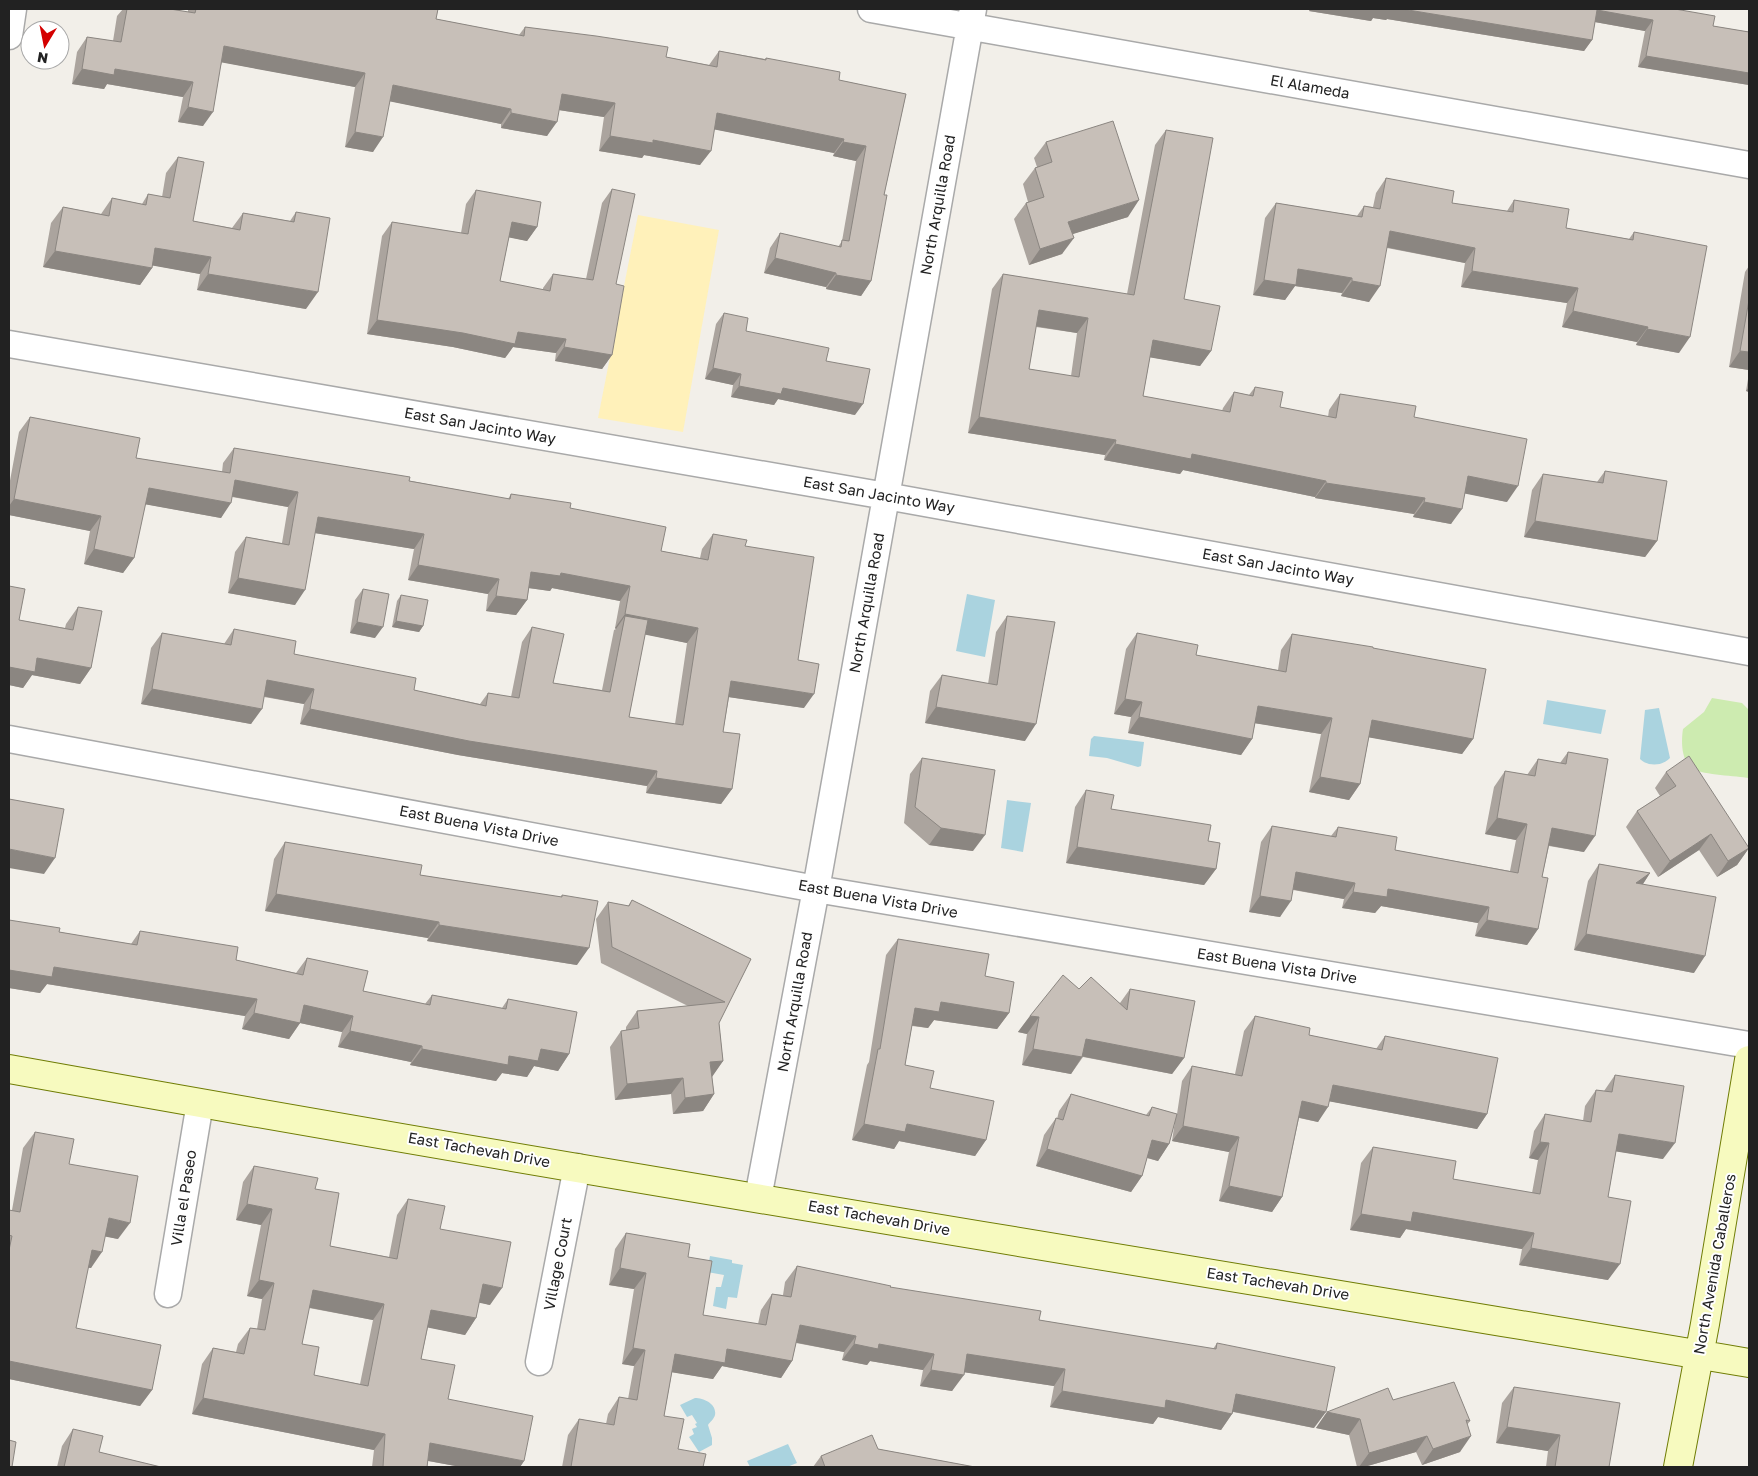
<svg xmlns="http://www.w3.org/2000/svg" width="1758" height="1476" viewBox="0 0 1758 1476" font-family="'Golos Text',sans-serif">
	<rect width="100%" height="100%" fill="#f2efe9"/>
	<path fill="#cdebb0" d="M1712,698L1742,703L1749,710V778C1737,776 1703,775 1694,769C1681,762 1681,742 1683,729L1704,712Z"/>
	<path fill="#fff1ba" d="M638,215L719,230L683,432L598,418Z"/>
	<path fill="#aad3df" d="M967,594L995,600L985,657L956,651Z
		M1547,700L1606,710L1601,734L1543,724Z
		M1659,708L1670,758C1663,766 1648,767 1640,759L1645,710Z
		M1094,736L1144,742L1141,766L1138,767L1107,758L1089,756L1091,739Z
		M1007,800L1031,803L1023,852L1001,848Z
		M710,1256L732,1260V1263L743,1265L737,1298L728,1297L726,1309L713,1306L716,1287H721L724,1275L707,1272Z
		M695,1398C704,1398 717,1404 715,1415C714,1419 710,1422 708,1425L712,1438V1445L699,1452L689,1437L694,1434L692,1429L697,1427L695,1424L697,1423L692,1415L687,1417L680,1405Z
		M788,1444L797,1463L787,1467H750L747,1461Z"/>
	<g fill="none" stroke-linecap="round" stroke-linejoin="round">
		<defs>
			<path id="street" d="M871,9L1749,165
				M9,36L13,9
				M9,344L886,496L1749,652
				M9,739L816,889L1749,1045
				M758,1198L816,889L973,9
				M168,1294L200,1103
				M539,1362L577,1167"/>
			<path id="secondary" d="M9,1069C588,1173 1169,1266 1749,1363
				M1678,1467L1705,1324L1749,1060"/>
		</defs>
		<use href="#street" stroke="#a9a9a9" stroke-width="29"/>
		<use href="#secondary" stroke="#707d05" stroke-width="30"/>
		<use href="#street" stroke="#fff" stroke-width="26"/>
		<use href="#secondary" stroke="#f7fabf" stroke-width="28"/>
	</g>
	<path fill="#aba49e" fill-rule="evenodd" d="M123,9H170L188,12V9H438L436,19L519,35L525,27L666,57L709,65L719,51L765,59L766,58L839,80L906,94L884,195L871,281L861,296L826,289V287L764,273L770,248L780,233L838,247L842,241L856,161L833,156L834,153L714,129L700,165L644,155L642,158L599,151L604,117L559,110L547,136L501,128V124L390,101L373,152L345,147L355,87L222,62L203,126L178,122L183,97L107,84L104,89L72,84L77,52L87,37L113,41L117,16Z
		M1310,9H1675L1713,26L1749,32V85L1638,67L1645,31L1595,22L1592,40L1584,51L1387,19L1386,20L1373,18L1371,21L1309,11Z
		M1166,130L1184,299L1211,351L1200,366L1150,357L1143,396L1222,411L1223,408L1234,392L1249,395L1255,387L1280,407L1328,417L1329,410L1340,394L1414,417L1507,502L1465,493L1451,524L1413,517L1414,514L1315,498V497L1183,470L1180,474L1104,460L1105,455L968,433L992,289L1003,274L1127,294L1155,145ZM1036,327L1077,333L1071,376L1029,369Z
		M1046,142L1128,217L1072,234L1062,254L1029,265L1014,219L1026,203L1028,202L1023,184L1035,168L1037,167L1034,158Z
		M178,157L193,221L232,228L243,213L290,221L296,212L306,309L197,290L200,274L152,265V268L140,285L43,267L51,223L63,207L101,214L112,198L142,204L148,194L162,197L166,173Z
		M1386,178L1452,203L1507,211L1514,200L1566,228L1629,239L1634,232L1679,353L1636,345L1637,342L1562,327L1567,303L1461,287L1465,263L1387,248L1369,302L1341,296L1342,293L1295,286L1285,300L1253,295L1265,218L1276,203L1357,216L1364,206L1373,207L1376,193Z
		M612,189L616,284L612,355L602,369L555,361L556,353L513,347L505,358L453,347L367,334L382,236L392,222L461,233L466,204L476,190L537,227L527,241L509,237L500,281L543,290V288L553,274L586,279L602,203Z
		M1749,266V370L1729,367L1745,272Z
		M724,313L746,331L826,361L855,415L778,399L774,405L731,397L733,385L705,379L716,324Z
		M1749,373V392L1746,391Z
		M30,417L136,458L222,472L223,463L234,448L508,499L511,494L570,508L661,551L700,558L702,549L713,534L745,546L798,660L804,708L729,697L723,732L732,789L721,804L646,793L647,786L458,755L300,724L304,704L264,697L251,724L141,704L151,648L162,633L224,644L234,629L294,654L414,690L480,704L488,693L511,697L522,642L532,627L553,683L602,690L614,630L616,629L615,628L620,601L552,588L550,591L529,588L527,600L516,615L486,611L488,594L408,580L414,549L315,533L295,605L228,593L235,552L246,537L282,543L288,507L232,497L221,518L145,504L134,558L123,573L84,564L90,531L9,515V486L19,432ZM645,634L687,643L675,724L629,717Z
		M1605,471L1657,541L1645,557L1524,537L1532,490L1543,474L1597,482Z
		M9,586L19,620L65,628L66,624L78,607L91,668L80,684L32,675L23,688L9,685Z
		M363,589L375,638L350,633L355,600Z
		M401,595L423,626L419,632L392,627L397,601Z
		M1007,616L1025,741L925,723L930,691L942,675L988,684L996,632Z
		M1137,633L1196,655L1278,670L1281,650L1292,634L1373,648L1473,739L1462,754L1369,737L1360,784L1349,800L1309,792L1321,734L1255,723L1252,739L1241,755L1128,733L1131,717L1114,714L1126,649Z
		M1568,752L1584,852L1549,846L1542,877L1538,929L1527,945L1475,936L1478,923L1381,906L1375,913L1342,908L1344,899L1293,890L1280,917L1249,912L1261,842L1272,826L1331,836L1338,827L1395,850L1510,871L1516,840L1485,834L1494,787L1505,771L1527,775L1538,759L1560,763Z
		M922,758L973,851L929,845L904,823L910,774Z
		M1666,772L1749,848L1737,865L1717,877L1699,850L1658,877L1626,827L1637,811L1660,796L1655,788Z
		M1086,790L1111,809L1208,841L1216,869L1204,885L1066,863L1075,807Z
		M285,842L420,875L561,897L562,895L577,965L427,941L428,938L265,911L274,859Z
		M1599,864L1650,873L1643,884L1694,973L1574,950L1588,881Z
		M632,900L751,959L719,1023L723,1061L712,1076L714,1094L703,1111L673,1114L671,1094L615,1100L610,1047L621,1031L626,1030V1027L637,1011L688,1006L601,963L596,919L608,902L628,906Z
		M9,920L59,932L131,944L140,931L236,960L296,973L307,958L363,991L425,1004L432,995L502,1008L508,999L569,1054L558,1071L534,1066L527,1077L502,1073L496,1081L410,1065L411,1062L338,1047L342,1032L300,1023L289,1039L242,1029L245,1016L47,984L40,993L9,988Z
		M898,939L985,976L1009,1013L997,1029L934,1020L928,1028L912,1026L905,1065L986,1140L975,1156L899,1141L894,1149L852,1140L867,1065L869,1062L886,955Z
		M1079,989L1120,1003L1130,989L1184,1058L1172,1074L1083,1057L1071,1074L1022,1065L1027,1034L1018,1032L1030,1016Z
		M1255,1016L1309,1035L1376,1049L1385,1036L1487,1114L1477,1129L1329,1101L1318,1122L1299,1118L1282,1197L1272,1212L1219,1201L1229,1152L1172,1141L1175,1121L1169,1144L1158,1161L1147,1158L1142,1176L1131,1192L1036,1166L1044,1135L1056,1118L1057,1119L1059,1111L1071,1094L1146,1115L1152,1107L1177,1114L1182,1081L1192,1066L1235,1074L1244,1031Z
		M1615,1075L1663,1159L1616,1151L1608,1197V1280L1519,1265L1522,1249L1406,1229L1400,1238L1350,1230L1361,1163L1373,1147L1453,1179L1532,1193L1538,1160L1529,1158L1534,1131L1545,1114L1583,1121L1585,1106L1596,1090L1604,1091Z
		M35,1132L69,1164L118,1239L105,1236L91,1268H88L76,1328L152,1390L140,1406L9,1379V1210H12L23,1148Z
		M254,1166L315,1189L330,1246L389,1257L397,1215L408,1199L440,1229L490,1305L479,1302L476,1318L465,1335L428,1327L421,1359L448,1399L524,1461L520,1467H461L428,1461L427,1467H372L374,1450L192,1414L202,1364L213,1348L236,1352L238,1344L250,1328L257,1329L262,1299L247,1296L261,1225L236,1220L243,1182ZM309,1308L373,1320L360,1384L314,1375L302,1344Z
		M626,1233L688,1257L703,1315L758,1324L761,1310L772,1294L783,1295L785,1282L797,1266L890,1287L1039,1320L1213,1349L1217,1343L1314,1428L1233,1412L1232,1414L1221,1430L1158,1417L1153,1424L1050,1407L1054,1386L964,1372L952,1391L920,1386L923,1370L870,1361L867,1365L842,1360L844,1352L796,1343L792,1361L781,1378L722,1366L713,1379L672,1372L664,1416L678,1449L703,1467H562L568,1435L579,1419L606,1424L608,1414L619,1397L628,1399L634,1366L622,1364L634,1289L609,1285L615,1249Z
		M1514,1387L1609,1467H1546L1548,1451L1496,1443L1502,1403Z
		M1393,1400L1470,1421L1467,1425L1460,1452L1422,1465L1416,1452L1364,1467H1357L1349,1435L1316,1428L1327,1412Z
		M73,1429L99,1452L161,1467H57L62,1446Z
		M878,1449L975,1467H813L821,1456Z"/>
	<path fill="#8b8681" d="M1311,9H1402L1592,40L1584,51L1387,19L1386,20L1373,18L1371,21L1309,11Z
		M1597,10L1653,20L1645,31L1589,21Z
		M224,46L365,73L355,87L214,61Z
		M1646,56L1749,73V85L1638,67Z
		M82,69H115L193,82L183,97L107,84L104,89L72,84Z
		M393,85L511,109L501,124L383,100Z
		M562,94L615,103L604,117L552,109Z
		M188,107L213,112L203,126L178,122Z
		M511,113L557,122L547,136L501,128Z
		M717,113L844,139L834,153L707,128Z
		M355,132L383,137L373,152L345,147Z
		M610,136L653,140L711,151L700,165L644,155L642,158L599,151Z
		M843,142L866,146L856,161L833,156Z
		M1139,200L1128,217L1057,239L1068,222Z
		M512,222L537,227L527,241L502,236Z
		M1390,231L1475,248L1465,263L1380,246Z
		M1074,238L1062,254L1029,265L1040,249Z
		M155,248L211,257L200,274L144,264Z
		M55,251L152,268L140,285L43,267Z
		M775,258L836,273L826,287L764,273Z
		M1298,269L1352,278L1342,293L1295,286L1285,300L1253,295L1264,280Z
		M1472,271L1578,288L1567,303L1461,287Z
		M208,274L318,292L306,309L197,290Z
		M836,275L871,281L861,296L826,289Z
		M1352,281L1380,286L1369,302L1341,296Z
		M1039,310L1088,318L1077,333L1028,325Z
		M1573,311L1648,327L1637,342L1562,327Z
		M377,320L518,332L566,339L556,353L513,347L505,358L453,347L367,334Z
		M1647,329L1690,337L1679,353L1636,345Z
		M1153,340L1211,351L1200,366L1142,356Z
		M564,347L612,355L602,369L555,361Z
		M1740,351L1749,352V370L1729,367Z
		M713,368L741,374L733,385L705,379Z
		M739,386L783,388L863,404L855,415L778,399L774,405L731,397Z
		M1749,387V392L1746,391Z
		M979,417L1116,440L1105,455L968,433Z
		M1115,444L1192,454L1326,481L1315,497L1183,470L1180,474L1104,460Z
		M1468,476L1518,486L1507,502L1457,492Z
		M235,480L298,492L288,507L224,495Z
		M1326,483L1425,498L1414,514L1315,498Z
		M149,488L231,503L221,518L138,503Z
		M14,499L101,516L90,531L9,515V506Z
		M1424,502L1462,509L1451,524L1413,517Z
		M318,517L424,534L414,549L308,532Z
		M1535,521L1657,541L1645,557L1524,537Z
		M94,549L134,558L123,573L84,564Z
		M418,565L499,579L488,594L408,580Z
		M531,572L561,573L630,586L620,601L552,588L550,591L521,587Z
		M238,578L305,590L295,605L228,593Z
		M496,596L527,600L516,615L486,611Z
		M625,614L698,628L687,643L622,630L625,616L616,629L615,628Z
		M396,621L423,626L419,632L392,627Z
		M357,622L383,627L375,638L350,633Z
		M37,658L91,668L80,684L32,675L23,688L9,685V667Z
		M267,680L314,689L304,704L257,695Z
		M731,681L814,694L804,708L721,696Z
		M152,689L262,709L251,724L141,704Z
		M1125,699L1142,702L1131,717L1114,714Z
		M1258,706L1332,718L1321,734L1247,722Z
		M936,707L1036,724L1025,741L925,723Z
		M310,709L657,771L647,786L458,755L300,724Z
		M1139,717L1252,739L1241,755L1128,733Z
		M1372,720L1473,739L1462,754L1361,736Z
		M1320,777L1360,784L1349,800L1309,792Z
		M656,778L732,789L721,804L646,793Z
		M1497,818L1527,824L1516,840L1485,834Z
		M941,828L985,835L973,851L929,845Z
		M1552,828L1595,836L1584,852L1541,844Z
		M1711,834L1699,850L1658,877L1670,861Z
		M1077,847L1216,869L1204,885L1066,863Z
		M1749,848L1737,865L1717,877L1728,861Z
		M9,849L55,858L44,874L9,868Z
		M1296,872L1355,883L1344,899L1285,888Z
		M1650,873L1639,890L1636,883Z
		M1388,889L1489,907L1478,923L1381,906L1375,913L1342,908L1353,892Z
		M276,894L439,922L428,938L265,911Z
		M1260,896L1291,901L1280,917L1249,912Z
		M1487,920L1538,929L1527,945L1475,936Z
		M439,925L589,948L577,965L427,941Z
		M1586,934L1705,956L1694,973L1574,950Z
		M54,967L257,999L245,1016L47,984L40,993L9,988V970Z
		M941,1002L1009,1013L997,1029L934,1020L928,1028L903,1024L915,1008Z
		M304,1005L353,1016L342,1032L300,1023L289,1039L242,1029L254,1013Z
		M1030,1016L1039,1017L1027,1034L1018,1032Z
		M350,1031L422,1046L411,1062L338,1047Z
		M1086,1039L1184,1058L1172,1074L1075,1055Z
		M422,1049L509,1056L541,1049L569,1054L558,1071L534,1066L527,1077L502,1073L496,1081L410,1065Z
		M1033,1049L1082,1057L1071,1074L1022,1065Z
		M723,1061L712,1077L710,1062Z
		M683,1078L671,1094L615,1100L627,1084Z
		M1333,1085L1487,1114L1477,1129L1322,1100Z
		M714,1094L703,1111L673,1114L685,1098Z
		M1302,1101L1328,1107L1318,1122L1292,1116Z
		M864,1124H907L986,1140L975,1156L899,1141L894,1149L852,1140Z
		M1183,1126L1239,1137L1229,1152L1172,1141Z
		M1619,1134L1675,1143L1663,1159L1607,1150Z
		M1152,1140L1169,1144L1158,1161L1141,1156Z
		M1540,1142L1549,1143L1538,1160L1529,1158Z
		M1047,1149L1142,1176L1131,1192L1036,1166Z
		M1229,1186L1282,1197L1272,1212L1219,1201Z
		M247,1204L272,1209L261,1225L236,1220Z
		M1413,1212L1534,1233L1522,1249L1406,1229L1400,1238L1350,1230L1361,1214Z
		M109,1218L130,1223L118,1239L97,1235Z
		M1531,1248L1620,1264L1608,1280L1519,1265Z
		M92,1250L102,1252L91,1268L80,1266Z
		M620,1268L646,1273L634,1289L609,1285Z
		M259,1280L274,1283L262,1299L247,1296Z
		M483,1284L502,1288L490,1305L471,1301Z
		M313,1290L384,1304L373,1320L301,1306Z
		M431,1310L476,1318L465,1335L420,1326Z
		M800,1325L856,1336L844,1352L788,1341Z
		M854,1344H879L934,1354L923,1370L870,1361L867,1365L842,1360Z
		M633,1348L645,1350L634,1366L622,1364Z
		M727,1349L792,1361L781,1378L722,1366L713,1379L664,1371L675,1354Z
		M967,1354L1065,1369L1054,1386L956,1371Z
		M9,1361L152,1390L140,1406L9,1379Z
		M931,1370L964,1375L952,1391L920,1386Z
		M1062,1391L1166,1400L1232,1414L1221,1430L1158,1417L1153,1424L1050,1407Z
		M1236,1394L1326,1412L1314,1428L1225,1410Z
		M203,1398L385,1434L374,1450L192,1414Z
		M1327,1412L1360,1419L1349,1435L1316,1428Z
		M1507,1427L1560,1435L1548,1451L1496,1443Z
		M1427,1436L1416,1452L1364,1467H1359L1369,1453Z
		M1471,1436L1460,1452L1422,1465L1433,1449Z
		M430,1443L524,1461L520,1467H461L418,1459Z"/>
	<path fill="#c7bfb8" stroke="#8b8681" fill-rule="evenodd" d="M127,9H170L195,13L196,9H438L436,19L524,36L525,27L596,36L668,47L666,57L717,67L719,51L766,60V58L840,72L839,80L906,94L884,195H887L871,281L836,275V273L775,258L780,233L841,247L842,240L849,241L866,146L843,142L844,139L717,113L711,151L653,140V143L610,136L615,103L562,94L557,122L511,113V109L393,85L383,137L355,132L365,73L224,46L213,112L188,107L193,82L115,69L114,75L82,69L87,37L121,42Z
		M1402,9H1675L1715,16L1713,26L1749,32V73L1646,56L1653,20L1597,10L1592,40Z
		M1113,121L1139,200L1068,222L1074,238L1040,249L1026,203L1044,197L1035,168L1052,162L1046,142Z
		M1166,130L1213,138L1184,299L1220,306L1211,351L1153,340L1143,396L1230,412L1234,392L1253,396L1255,387L1283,392L1280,407L1336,418L1340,394L1416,406L1414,417L1527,439L1518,486L1468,476L1462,509L1424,502L1425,498L1326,483V481L1192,454L1191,459L1115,444L1116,440L979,417L1003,274L1134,295ZM1039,310L1088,318L1079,377L1029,369Z
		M178,157L204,162L193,221L240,230L243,213L294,222L296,212L330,218L318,292L208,274L211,257L155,248L152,268L55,251L63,207L109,216L112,198L146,205L148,194L170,198Z
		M1386,178L1454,191L1452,203L1513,212L1514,200L1569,209L1566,228L1633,240L1634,232L1707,246L1690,337L1647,329L1648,327L1573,311L1578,288L1472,271L1475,248L1390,231L1380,286L1352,281V278L1298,269L1296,285L1264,280L1276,203L1362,217L1364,206L1380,209Z
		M612,189L635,194L616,284L624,286L612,355L564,347L566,339L518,332L515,344L463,333L377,320L392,222L468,234L476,190L541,202L537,227L512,222L500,281L550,291L553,274L593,280Z
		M1749,300V352L1740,351Z
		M724,313L748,318L746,331L829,348L826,361L870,369L863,404L783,388L781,394L739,386L741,374L713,368Z
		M30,417L140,438L136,458L230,473L234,448L410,477L409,481L510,499L511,494L571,503L570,508L666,527L661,551L708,560L713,534L747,540L745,546L814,557L798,660L819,664L814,694L731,681L723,732L740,734L732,789L656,778L657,771L469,741L310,709L314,689L267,680L262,709L152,689L162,633L231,645L234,629L296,641L294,654L416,678L414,690L486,706L488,693L519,698L532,627L564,634L553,683L610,692L625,616L648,620L629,717L683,725L698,628L625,614L630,586L561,573L560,576L531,572L527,600L496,596L499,579L418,565L424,534L318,517L305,590L238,578L246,537L289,545L298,492L235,480L231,503L149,488L134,558L94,549L101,516L14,499Z
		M1605,471L1667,481L1657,541L1535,521L1543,474L1603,483Z
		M9,586L25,589L19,620L73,630L78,607L102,611L91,668L37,658L35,672L9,667Z
		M363,589L389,594L383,627L357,622Z
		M401,595L428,600L423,626L396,621Z
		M1007,616L1055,622L1036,724L936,707L942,675L997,685Z
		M1137,633L1198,645L1196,655L1286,672L1292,634L1373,647V648L1486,669L1473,739L1372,720L1360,784L1320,777L1332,718L1258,706L1252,739L1139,717L1142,702L1125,699Z
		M1568,752L1608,759L1595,836L1552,828L1542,877L1548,878L1538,929L1487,920L1489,907L1388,889L1387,897L1353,892L1355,883L1296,872L1291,901L1260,896L1272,826L1336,837L1338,827L1397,837L1395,850L1518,873L1527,824L1497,818L1505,771L1535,776L1538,759L1566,764Z
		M1689,756L1749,848L1728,861L1711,834L1670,861L1637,811L1676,786L1666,772Z
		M922,758L995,770L985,835L941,828L915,807Z
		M1086,790L1114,795L1111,809L1211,825L1208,841L1220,843L1216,869L1077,847Z
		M9,799L64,809L55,858L9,849Z
		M285,842L422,865L420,875L562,897V895L598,901L589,948L439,925V922L276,894Z
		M1599,864L1650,873L1636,883L1716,897L1705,956L1586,934Z
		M632,900L751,959L719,1023L723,1061L710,1062L714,1094L685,1098L683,1078L627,1084L621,1031L639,1028L637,1011L725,1002L612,947L608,902L629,906Z
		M9,920L60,928L59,932L137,945L140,931L238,947L236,960L303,975L307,958L368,971L363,991L430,1005L432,995L506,1009L508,999L577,1012L569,1054L541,1049L538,1061L509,1056L508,1065L422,1049V1046L350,1031L353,1016L304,1005L300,1023L254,1013L257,999L54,967L52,977L9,970Z
		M898,939L989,954L985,976L1014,982L1009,1013L941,1002L939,1012L915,1008L905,1065L934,1071L930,1088L994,1101L986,1140L907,1124L905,1132L864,1124L878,1049H880Z
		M1063,975L1079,989L1091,977L1127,1010L1130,989L1195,1001L1184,1058L1086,1039L1082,1057L1033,1049L1039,1017L1030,1016Z
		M1255,1016L1310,1028L1309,1035L1382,1050L1385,1036L1498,1058L1487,1114L1333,1085L1328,1107L1302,1101L1282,1197L1229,1186L1239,1137L1183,1126L1192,1066L1242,1076Z
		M1615,1075L1684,1086L1675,1143L1619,1134L1608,1197L1631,1201L1620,1264L1531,1248L1534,1233L1413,1212L1411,1222L1361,1214L1373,1147L1456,1161L1453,1179L1540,1194L1549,1143L1540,1142L1545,1114L1591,1122L1596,1090L1612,1092Z
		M1071,1094L1149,1116L1152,1107L1177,1114L1169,1144L1152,1140L1142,1176L1047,1149L1056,1118L1063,1120Z
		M35,1132L74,1139L69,1164L138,1176L130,1223L109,1218L102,1252L92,1250L76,1328L161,1345L152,1390L9,1361V1250L12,1236L9,1235V1210L20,1212Z
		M254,1166L318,1178L315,1189L339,1193L330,1246L397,1259L408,1199L445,1206L440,1229L511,1242L502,1288L483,1284L476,1318L431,1310L421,1359L455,1365L448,1399L533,1416L524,1461L430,1443L427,1467H383L385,1434L203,1398L213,1348L244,1354L250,1328L265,1330L274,1283L259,1280L272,1209L247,1204ZM313,1290L384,1304L368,1386L314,1375L319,1347L302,1344Z
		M626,1233L690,1244L688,1257L712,1261L703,1315L766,1325L772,1294L791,1297L797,1266L891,1286L890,1287L1041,1311L1039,1320L1216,1349L1217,1343L1335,1367L1326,1412L1236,1394L1232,1414L1166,1400L1165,1408L1062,1391L1065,1369L967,1354L964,1375L931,1370L934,1354L879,1344L878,1349L854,1344L856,1336L800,1325L792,1361L727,1349L725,1363L675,1354L664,1416L684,1419L678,1449L706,1454L703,1467H571L579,1419L614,1425L619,1397L637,1400L645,1350L633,1348L646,1273L620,1268Z
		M1454,1382L1470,1421L1466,1420L1471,1436L1433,1449L1427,1436L1369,1453L1360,1419L1327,1412L1388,1388L1393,1400Z
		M1514,1387L1620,1403L1609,1467H1555L1560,1435L1507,1427Z
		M73,1429L103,1436L99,1452L161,1467H64Z
		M872,1435L878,1449L975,1467H825L821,1456Z
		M9,1440L16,1442L12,1467H9Z"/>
	<g text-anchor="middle" stroke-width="4" stroke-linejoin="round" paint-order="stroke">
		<g font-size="15" fill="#222" stroke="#fff">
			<text transform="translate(1310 87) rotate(10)" y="5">El Alameda</text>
			<text transform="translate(938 205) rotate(-80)" y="5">North Arquilla Road</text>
			<text transform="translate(480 426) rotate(10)" y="5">East San Jacinto Way</text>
			<text transform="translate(879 495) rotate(10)" y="5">East San Jacinto Way</text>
			<text transform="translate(1278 567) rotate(10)" y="5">East San Jacinto Way</text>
			<text transform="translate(867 603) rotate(-80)" y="5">North Arquilla Road</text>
			<text transform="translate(479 826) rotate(11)" y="5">East Buena Vista Drive</text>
			<text transform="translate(878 899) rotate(10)" y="5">East Buena Vista Drive</text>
			<text transform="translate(1277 966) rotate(9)" y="5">East Buena Vista Drive</text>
			<text transform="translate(795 1002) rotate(-80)" y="5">North Arquilla Road</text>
			<text transform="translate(479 1150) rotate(10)" y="5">East Tachevah Drive</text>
			<text transform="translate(184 1198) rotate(-81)" y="5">Villa el Paseo</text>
			<text transform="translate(879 1218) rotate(10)" y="5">East Tachevah Drive</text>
			<text transform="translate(558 1264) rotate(-79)" y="5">Village Court</text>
			<text transform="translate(1715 1264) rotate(-80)" y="5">North Avenida Caballeros</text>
			<text transform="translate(1278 1284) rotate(9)" y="5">East Tachevah Drive</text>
		</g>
	</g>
	<rect width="1758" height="1476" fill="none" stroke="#222222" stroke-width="20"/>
	<g transform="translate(45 45) rotate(190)"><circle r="24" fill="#ffffff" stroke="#a7a7a7"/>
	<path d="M0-4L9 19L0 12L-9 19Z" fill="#d40000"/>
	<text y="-8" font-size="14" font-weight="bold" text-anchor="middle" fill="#222222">N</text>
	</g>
</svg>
